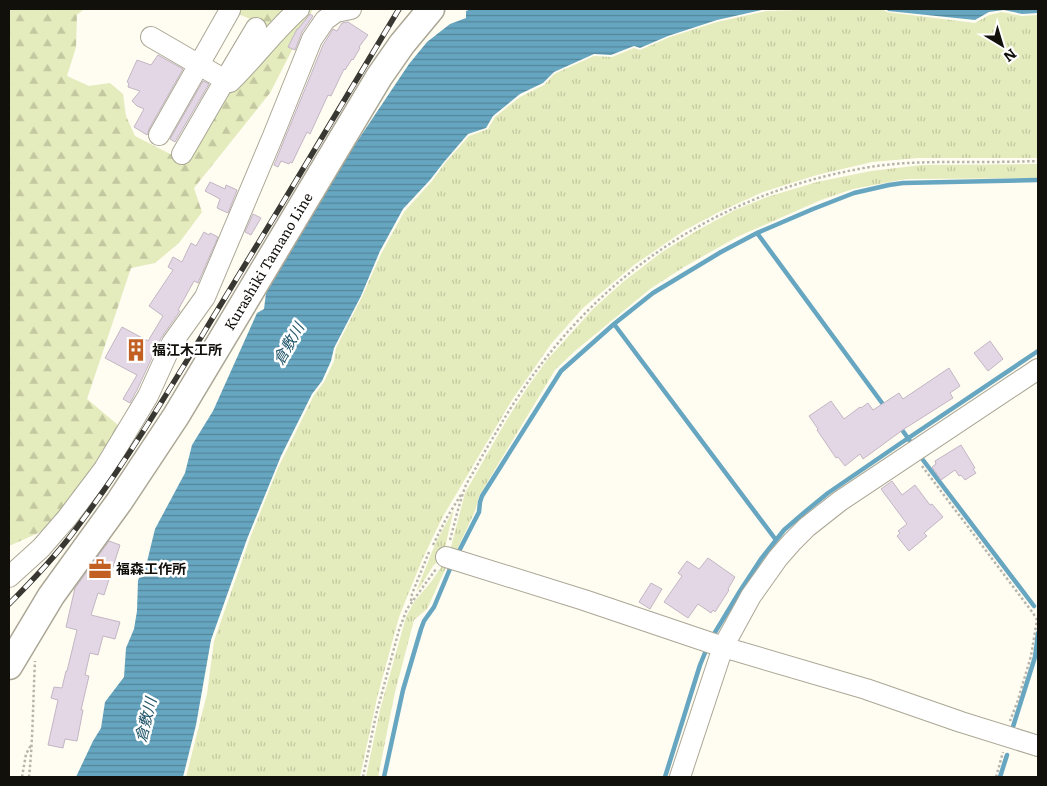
<svg xmlns="http://www.w3.org/2000/svg" width="1047" height="786" viewBox="0 0 1047 786" font-family="Literata,'Noto Sans JP',serif">
	<defs>
		<pattern id="grass-tufts" width="24" height="20" patternUnits="userSpaceOnUse" patternTransform="scale(1.25)"><rect width="24" height="20" fill="#e4ebbc"/><path d="M3 7l-1-3M5 7V3M7 7l1-3M15 17l-1-3M17 17v-4M19 17l1-3" fill="none" stroke="#c3c8a0"/></pattern>
		<pattern id="forest-firs" width="22" height="20" patternUnits="userSpaceOnUse" patternTransform="scale(1.25)"><rect width="22" height="20" fill="#e4ebbc"/><path d="M5 1l3.5 6h-7zM16 11l3.5 6h-7z" fill="#c3c8a0"/></pattern>
		<pattern id="water-rules" width="6" height="5" patternUnits="userSpaceOnUse" patternTransform="scale(1.25)"><rect width="6" height="5" fill="#67a6c1"/><path d="M0 2.5h6" fill="none" stroke="#53869b"/></pattern>
	</defs>
	<rect width="100%" height="100%" fill="#fffcf1"/>
	<path fill="url(#grass-tufts)" d="M840,9H865L866,10H875L882,9L887,12L975,23L989,15L1002,12L1022,16L1038,15V158H918L872,162L817,175L763,192L719,212L685,230L634,265L583,308L551,344L512,400L442,518L422,560L399,617L377,698L360,777H186L207,694L214,641L250,538L278,468L314,395L324,382L334,361L336,348L362,297L381,254L404,212L432,181L445,163L469,136L488,129L495,117L520,97L544,85L554,74L594,56L612,57L634,48L640,50L670,37L717,22L766,11Z
		M1038,164V178L906,179L853,189L821,200L737,237L684,267L650,289L575,351L555,370L479,496L475,511L455,554L451,552V547L465,493L506,421L527,388L547,360L593,309L623,282L662,252L698,230L735,210L767,197L817,182L871,171L922,165Z
		M454,509L446,543L445,555L433,566L420,587L416,592L436,542Z
		M448,563L427,609L414,620L395,692L378,777H366L380,710L406,617L414,602L431,582L442,566Z"/>
	<path fill="url(#forest-firs)" d="M9,9H84L77,15L76,47L67,76L89,86L110,83L123,94L126,116L135,136L182,160L264,25L227,9H313L270,93L194,188L202,212L179,243L155,263L131,268L87,399L118,425L85,481L45,530L9,546Z"/>
	<path fill="url(#water-rules)" d="M471,9H766L717,20L668,36L640,48L634,46L611,55L594,54L554,72L543,83L520,94L493,116L486,128L468,134L444,162L430,180L403,209L380,251L361,296L334,348L331,361L322,381L312,394L281,456L247,539L211,640L196,725L183,777H76L93,741L101,728L105,702L124,677L126,648L134,629L137,611L138,580L146,566L155,529L185,473L192,445L213,411L257,313L264,309L266,293L354,146L409,64L427,42L450,24L466,18V11Z
		M886,9H1038V13L1022,14L1004,10L989,12L975,20L888,11Z"/>
	<g fill="none" stroke-linecap="round" stroke-linejoin="round">
		<path stroke="#67a6c1" stroke-width="4.5" d="M757,233L885,407
			M614,324L776,540
			M900,427L910,441
			M923,460L1034,606
			M457,555L479,512L480,502L482,496L561,371L614,324L653,293L721,252L757,233L813,209L854,193L889,185L903,183L1038,180
			M711,639L740,591L761,559L784,530L806,511L828,493L898,445L1038,351
			M1009,729L1012,730L1035,657L1038,633
			M384,777L403,690L421,629L424,621L434,607L452,564
			M665,777L700,665L707,648
			M1000,777L1007,755"/>
	</g>
	<path fill="#e4d7e5" stroke="#c2b6c4" d="M310,14L313,16L302,32L295,50L288,47L297,29H298Z
		M348,22L368,35L359,47L360,48L353,60L352,59L345,70L344,69L331,96L328,95L310,134L307,132L292,163L290,162L289,164L281,161L278,167L274,165L323,45L333,29L337,31L342,23Z
		M158,55L183,69L149,129L147,135L134,127L144,109L137,106L132,101L140,91L128,87L129,83L127,82L137,60L151,65Z
		M203,81L209,84L175,142L170,139Z
		M210,182L225,189L226,185L237,190L228,213L217,208L220,199L205,191Z
		M253,214L261,218L251,235L245,232Z
		M204,232L209,235L210,233L218,237L198,283L194,281L178,310L180,311L161,338L137,390L130,403L123,399L137,375L105,358L122,327L148,341L163,316L149,306L173,270L168,267L173,257L182,262L191,243L196,246Z
		M990,341L1003,359L988,371L974,353Z
		M949,368L960,386L950,393L953,398L904,429L863,459L860,454L845,466L838,457L836,458L817,430L818,429L809,416L831,401L844,419L860,407L861,408L868,403L873,410L899,393L903,399Z
		M961,445L975,468L973,469L976,473L965,480L961,475L959,476L955,470L941,480L932,467L936,464L935,461Z
		M892,481L902,495L915,485L930,505L932,504L943,517L924,533L927,536L909,551L897,536L900,533L898,531L907,524L881,489Z
		M109,541L120,545L104,595L98,593L91,615L120,622L115,639L103,636L98,655L90,653L85,675L89,676L81,710H83L77,741L65,739L63,748L48,745L58,700L51,698L54,687L62,688L66,671H67L77,630L66,627L75,588Z
		M708,558L735,577L728,589L729,590L715,612L713,610L711,613L698,604L688,618L664,602L682,576L678,573L687,561L699,569Z
		M651,583L662,589L650,609L639,602Z"/>
	<g fill="none" stroke-linecap="round" stroke-linejoin="round">
		<defs>
			<path id="minor" d="M151,37L225,80L256,28
				M159,135L230,10
				M182,154L225,80L230,82C254,59 274,31 299,9
				M446,557L584,600L723,647L866,689L961,722L1038,746
				M9,577L41,548L67,518L104,469L148,396L172,343L205,297L273,136L312,39L325,20L336,12L351,9
				M680,777L723,647L751,596L778,558L792,542L807,527L840,501L1038,369"/>
			<g id="major">
				<path id="s1" d="M9,666L51,596L119,502L176,416L379,77L402,44L431,9"/>
			</g>
		</defs>
		<use href="#minor" stroke="#aba796" stroke-width="22"/>
		<use href="#major" stroke="#aba796" stroke-width="29"/>
		<path stroke="#b7b4ab" stroke-width="2.5" stroke-dasharray="2.5 2.5" stroke-linecap="butt" d="M922,466L1033,613L1037,620L1031,656L1018,700L1010,721
			M450,540C455,522 459,503 466,485C470,477 475,470 479,462C487,447 496,433 504,419C586,282 712,193 870,167C900,162 931,162 962,162C987,162 1013,162 1038,161
			M433,545L446,519L462,493
			M411,601L412,594L429,552
			M22,777L26,754L31,745
			M29,777C33,739 33,700 35,661
			M363,777L376,715L399,630L407,609L436,569
			M996,777L1003,752"/>
		<use href="#minor" stroke="#fff" stroke-width="20"/>
		<use href="#major" stroke="#fff" stroke-width="26"/>
		<defs>
			<path id="rail" d="M9,604C31,582 53,559 72,534C124,466 168,392 212,319C275,216 337,113 399,9"/>
		</defs>
		<use href="#rail" stroke="#393731" stroke-width="5.5"/>
		<use href="#rail" stroke="#fff" stroke-width="4" stroke-dasharray="11" stroke-linecap="butt"/>
	</g>
	<defs>
		<symbol id="building-bare" viewBox="-9 -9 18 18"><path d="M-4-6H4V6H1V3H-1V6H-4ZM-2.5-4.3h1.7v1.8h-1.7ZM.8-4.3h1.7v1.8H.8ZM-2.5-1h1.7V.8h-1.7ZM.8-1h1.7V.8H.8Z" fill="#c26024" stroke="#fff" stroke-width="2.5" paint-order="stroke"/></symbol>
		<symbol id="office-bare" viewBox="-9 -9 18 18"><path d="M-6-3h4V-5.5h4V-3h4V5H-6ZM-1-4.5V-3h2v-1.5ZM-6 0V1H6V0Z" fill="#c26024" stroke="#fff" stroke-width="2.5" paint-order="stroke"/></symbol>
	</defs>
	<g fill-rule="evenodd">
		<use href="#building-bare" x="120" y="334" width="32" height="32"/>
		<use href="#office-bare" x="84" y="553" width="32" height="32"/>
	</g>
	<g text-anchor="middle" stroke-width="5" stroke-linejoin="round" paint-order="stroke">
		<g font-size="14" fill="#12100b" stroke="#fff">
			<text dy="5" stroke="none"><textPath href="#s1" startOffset="481">Kurashiki Tamano Line</textPath></text>
		</g>
		<g font-size="14" font-weight="bold" fill="#12100b" stroke="#fff" text-anchor="start">
			<text x="152" y="355">福江木工所</text>
			<text x="116" y="574">福森工作所</text>
		</g>
		<g font-size="15" font-style="italic" fill="#22566a" stroke="#fff">
			<text transform="translate(289 344) rotate(-60)" y="5">倉敷川</text>
			<text transform="translate(146 720) rotate(-76)" y="5">倉敷川</text>
		</g>
	</g>
	<rect width="1047" height="786" fill="none" stroke="#12100b" stroke-width="20"/>
	<g transform="translate(1002 45) rotate(142)" stroke="#ffffff" stroke-width="4" paint-order="stroke">
	<path d="M0-4L9 19L0 12L-9 19Z" fill="#12100b"/>
	<text y="-8" font-size="14" font-weight="bold" text-anchor="middle" fill="#12100b">N</text>
	</g>
</svg>
